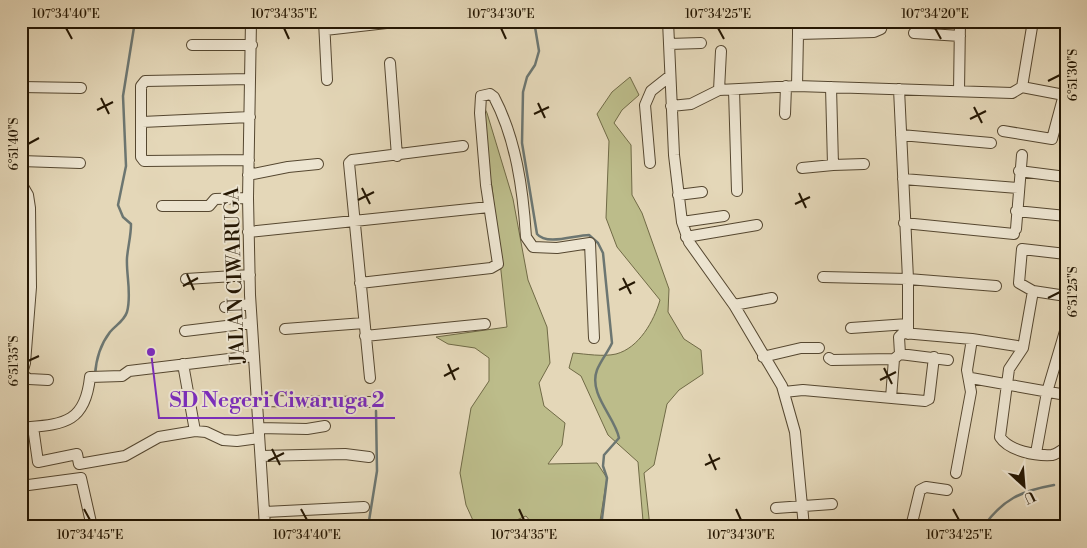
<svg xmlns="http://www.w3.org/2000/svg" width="1087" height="548" viewBox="0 0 1087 548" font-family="'Libre Bodoni',serif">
	<rect width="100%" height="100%" fill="#e4d7b8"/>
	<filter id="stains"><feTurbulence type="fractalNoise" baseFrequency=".004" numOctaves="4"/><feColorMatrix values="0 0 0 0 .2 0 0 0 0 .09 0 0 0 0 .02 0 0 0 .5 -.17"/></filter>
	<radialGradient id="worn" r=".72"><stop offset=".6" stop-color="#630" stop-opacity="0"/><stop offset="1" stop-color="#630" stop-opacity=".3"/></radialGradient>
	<path fill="#bcbc8a" stroke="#706a46" d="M630,77L639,95L622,110L614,123L631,145L632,195L642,213L669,289L668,312L684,339L701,350L703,374L679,390L667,404L654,465L644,473L650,527H641L643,521L638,462L608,435L581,376L569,368L573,353C586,354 603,357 616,354C639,348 654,321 660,300L617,247L606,218L609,141L597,114L612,92Z
		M484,107L487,113L513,199L528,280L547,327L550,363L539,383L544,406L565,423L562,445L548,464L597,463L607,478L599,527H535L526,516L512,522L509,527H476L466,505L460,473L471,408L489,381V358L475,348L448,344L436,337L507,327L492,187L477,111Z"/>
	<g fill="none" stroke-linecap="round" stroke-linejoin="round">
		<path stroke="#6c7671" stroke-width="2.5" d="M534,21L539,51L535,65L527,77L523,92L522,143L537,234C547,246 575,235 589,235L598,243L603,253L612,343C608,352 601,360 597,370C588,394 615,417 619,438L604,455L603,466L607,478L601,527
			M95,375C96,359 100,345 110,332C116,325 124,321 127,312C132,294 126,275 127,258C128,246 131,236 131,224L123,217L118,205L126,166L123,96L135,21
			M88,404L94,380
			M368,527L377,471L376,411
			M983,527C1003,499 1021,491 1054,485"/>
		<defs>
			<path id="minor" d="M251,21L248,198L250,295L265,527
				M324,21L327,80
				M668,21L674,155L682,222L689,242L734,305L782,386L795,432L804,527
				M798,21V34
				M325,30L404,21
				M914,33L960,36
				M669,44L701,43
				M192,45H252
				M390,63L397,156
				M797,86L798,34L874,32L881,29L883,21
				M21,87L81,88
				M1022,87L1033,21
				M899,89L908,279V334
				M719,90L721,51
				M734,90L737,191
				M959,91L960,21
				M671,106L691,104L719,90L797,86L1012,93L1022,87L1064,95
				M785,114L786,86
				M142,122L250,117
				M1003,131L1052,139L1066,87
				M901,135L991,143
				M249,160L144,161L141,157V86L145,81L250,79
				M21,161L80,163
				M650,163L645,105L651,91L670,76
				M833,165L864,164
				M802,168L833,165L831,87
				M1019,171L1066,177
				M248,175L288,167L318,164
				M903,179L1018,188
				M21,183L28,195L30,208L31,287L25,363L21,376
				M678,195L702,192
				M162,206H209L215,199L248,198
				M1016,211L1066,216
				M682,222L724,216
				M904,223L1014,234
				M1016,229L1022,155
				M248,232L489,207
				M686,237L757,225
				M1066,254L1022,249L1019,283L1033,291L1066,296
				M823,277L908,279L996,286
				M186,279L250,275
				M360,283L491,268L498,264L486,185L480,113L481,96L490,94L494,97C516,139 523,189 526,237L533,247L557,248L590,243L594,338
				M1033,291L1023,348L1009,369L1000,437C1009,451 1036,456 1052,455C1057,454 1062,450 1066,447
				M734,305L772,298
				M225,307L250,304
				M851,328L908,324
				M285,329L364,323
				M185,331L251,323
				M365,336L485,324
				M972,339L1017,346
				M900,354L899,337L903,333L972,339L967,370L971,392L956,473
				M763,357L801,348H819
				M829,358L832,360L894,359
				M183,364L195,431
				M22,375L29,379L48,380
				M370,378L349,163L352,160L463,146
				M971,378L1066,395
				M784,392L803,390L925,401L929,399L934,357
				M891,398L894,359L900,354L948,360
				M257,401L370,402
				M33,427L38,462L77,454L79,464L125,456L159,437L195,431L206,432L223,440L237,441L259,438
				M21,428C62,424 85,425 90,377L122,376L129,371L254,356
				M259,428L307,429L325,426
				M1036,453L1047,392L1066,328
				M261,456L345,454L369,457
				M21,486L81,478L92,527
				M776,508L832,504
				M265,512L364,507
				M786,527L803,523
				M911,527L920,490L926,487L947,490
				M1062,527L1066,523"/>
		</defs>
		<use href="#minor" stroke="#554730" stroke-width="12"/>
		<use href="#minor" stroke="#ede5d1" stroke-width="10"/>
	</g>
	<path fill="none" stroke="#251703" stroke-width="2" d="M66,28L72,39M284,28L289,39M501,28L506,39M718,28L724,39M935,28L941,39M1048,81L1060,75M101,98L109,114M538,103L545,118M974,107L982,123M97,110L113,102M534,114L549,107M970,119L986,111M28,144L39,138M362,188L370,204M799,193L806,208M358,200L374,192M795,204L810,197M187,274L194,290M623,278L631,294M183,286L198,278M619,290L635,282M1048,298L1060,292M28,361L39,356M448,364L455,380M884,368L892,384M444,376L459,368M880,380L896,372M272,449L280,465M709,454L716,470M268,461L284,453M705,465L720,458M84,509L90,520M301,509L307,520M519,509L524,520M736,509L741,520M953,509L959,520"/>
	<g text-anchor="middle" stroke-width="4" stroke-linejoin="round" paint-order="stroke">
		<g font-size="20" fill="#251703" stroke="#ede5d1">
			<text transform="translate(234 275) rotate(-92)" y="7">JALAN CIWARUGA</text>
		</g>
	</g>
	<path fill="none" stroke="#7b2cbf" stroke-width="2" d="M151 352L159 418H395"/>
	<circle fill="#7b2cbf" stroke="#ede5d1" stroke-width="2" cx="151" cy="352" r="5"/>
	<g font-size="21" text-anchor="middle" font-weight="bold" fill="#7b2cbf" stroke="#ede5d1" stroke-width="4" stroke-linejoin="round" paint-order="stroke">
		<text x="277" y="407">SD Negeri Ciwaruga 2</text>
	</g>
	<rect width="1087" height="548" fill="none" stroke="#e4d7b8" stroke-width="55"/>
	<g transform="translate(1024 486) rotate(154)" stroke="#ede5d1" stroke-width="4" paint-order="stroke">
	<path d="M0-4L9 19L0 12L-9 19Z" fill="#251703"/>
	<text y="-8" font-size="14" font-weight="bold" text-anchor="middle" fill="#251703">U</text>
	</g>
	<rect x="28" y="28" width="1032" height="492" fill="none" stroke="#251703" stroke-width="2"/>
	<g font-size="12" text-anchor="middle" fill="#251703">
		<text x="66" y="18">107°34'40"E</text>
		<text x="284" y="18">107°34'35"E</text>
		<text x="501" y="18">107°34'30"E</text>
		<text x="718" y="18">107°34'25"E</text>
		<text x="935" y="18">107°34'20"E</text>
		<text transform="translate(1073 75) rotate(-90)" y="4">6°51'30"S</text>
		<text transform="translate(14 144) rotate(-90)" y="4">6°51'40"S</text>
		<text transform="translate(1073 292) rotate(-90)" y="4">6°51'25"S</text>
		<text transform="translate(14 361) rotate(-90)" y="4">6°51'35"S</text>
		<text x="90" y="539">107°34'45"E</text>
		<text x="307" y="539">107°34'40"E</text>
		<text x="524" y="539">107°34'35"E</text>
		<text x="741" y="539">107°34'30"E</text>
		<text x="959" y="539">107°34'25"E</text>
	</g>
	<rect width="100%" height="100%" filter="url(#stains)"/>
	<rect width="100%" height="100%" fill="url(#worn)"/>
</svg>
